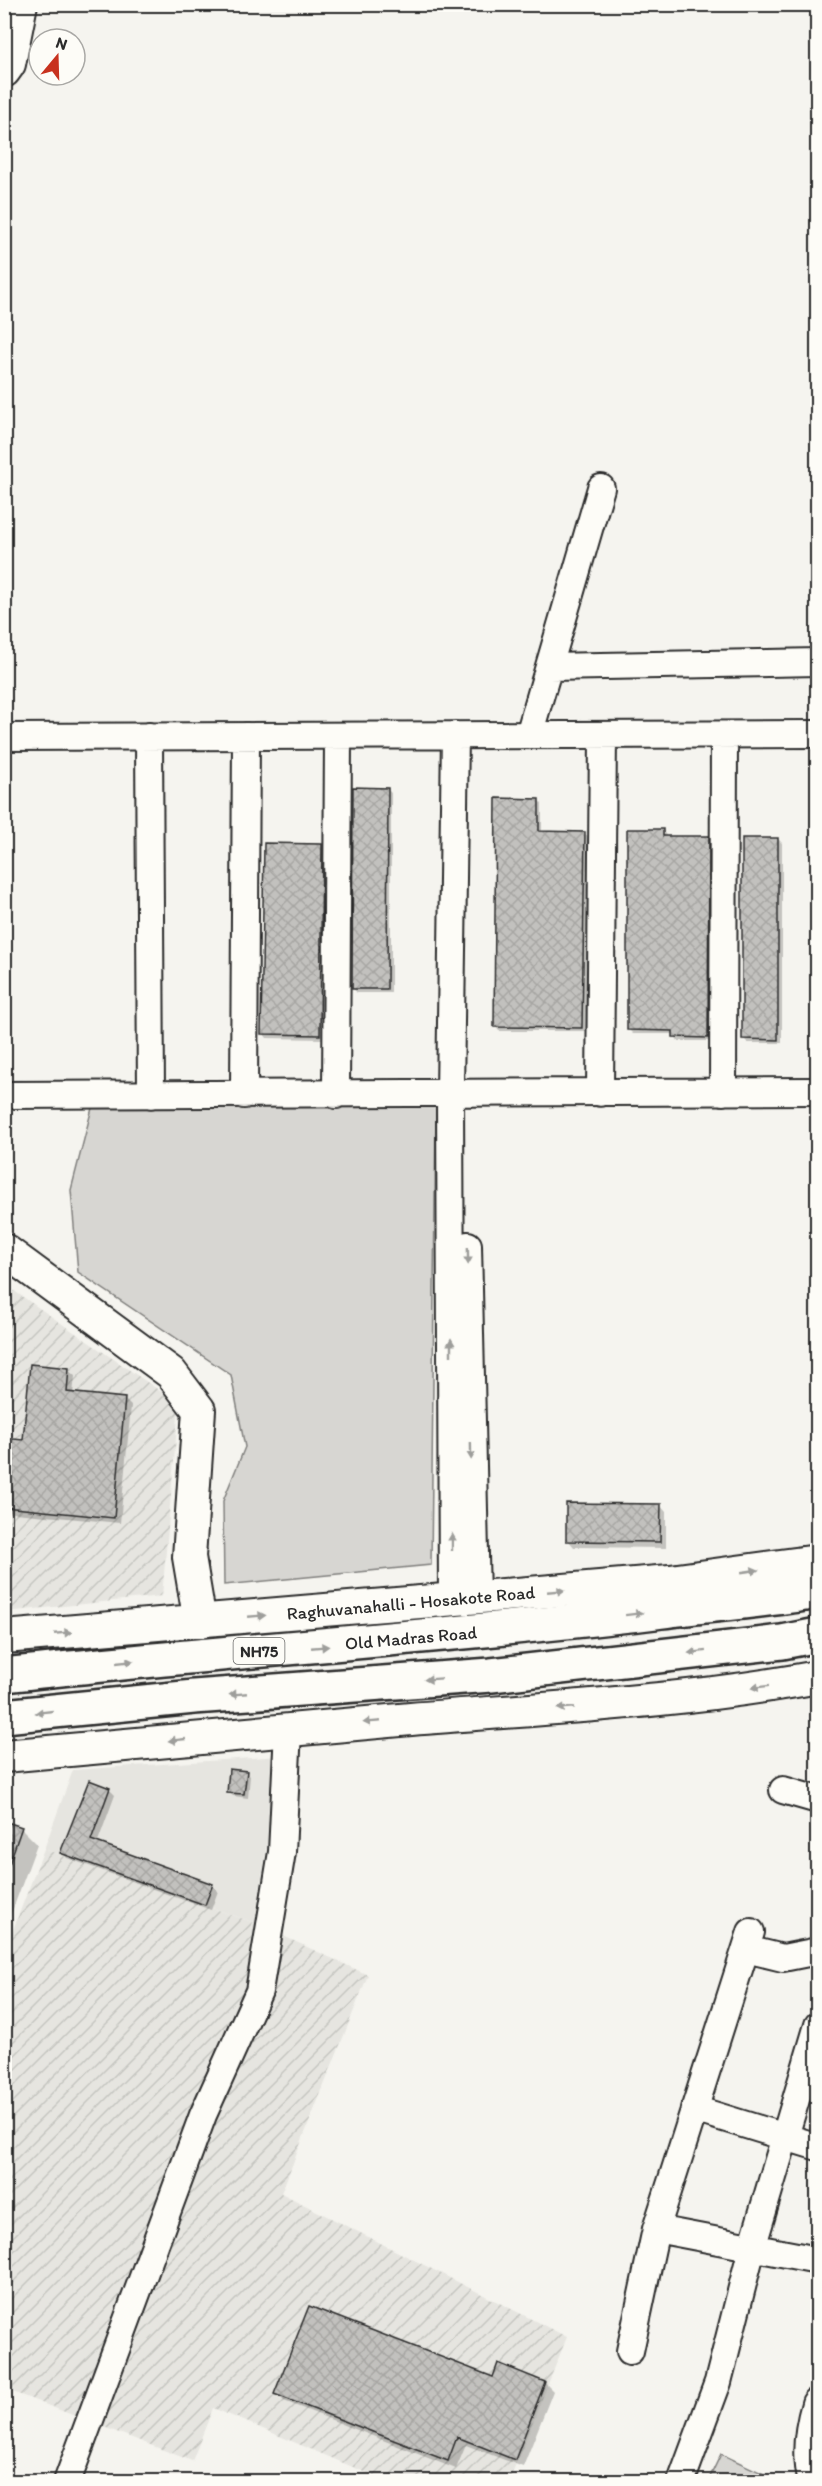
<svg xmlns="http://www.w3.org/2000/svg" width="822" height="2486" viewBox="0 0 822 2486" font-family="Itim,sans-serif">
	<defs>
		<pattern id="industrial-furrows" width="10" height="10" patternUnits="userSpaceOnUse" patternTransform="scale(1.5)"><rect width="10" height="10" fill="#e6e5e0"/><path d="M-1 1l2-2M0 10L10 0M9 11l2-2" fill="none" stroke="#c5c5c0"/></pattern>
		<pattern id="building-cross-hatch" width="8" height="8" patternUnits="userSpaceOnUse" patternTransform="scale(1.5)"><rect width="8" height="8" fill="#c2c1be"/><path d="M0 0l8 8M0 8l8-8" fill="none" stroke="#a7a6a3"/></pattern>
	</defs>
	<rect width="100%" height="100%" fill="#f5f4ef"/>
	<filter id="ink" filterUnits="userSpaceOnUse"><feTurbulence type="fractalNoise" baseFrequency=".0167" numOctaves="2"/><feDisplacementMap in="SourceGraphic" scale="12" xChannelSelector="R" yChannelSelector="G"/><feConvolveMatrix kernelMatrix="1 2 1 2 8 2 1 2 1" color-interpolation-filters="sRGB"/></filter>
	<g filter="url(#ink)">
		<path fill="#e6e5e0" d="M281,1756L255,1923L44,1849L73,1770Z"/>
		<path fill="url(#industrial-furrows)" d="M4,1284L179,1404L162,1596L5,1612Z
			M44,1849L255,1923L368,1975L281,2193L567,2337L509,2481H386L213,2408L192,2461L5,2389L4,1953Z"/>
		<path fill="#d7d6d2" stroke="#81807e" stroke-width="1.5" d="M436,1105L431,1565L224,1585L223,1501L245,1447L231,1375L78,1272L71,1190L92,1108Z
			M721,2454L779,2481H708Z"/>
		<path fill="#0003" d="M387,789L391,793V993H357L353,988Z
			M538,800L542,804V833H584L589,837L586,1031H499L495,1026Z
			M663,831L667,837L708,838L712,842V1041H678L674,1034H633L629,1030Z
			M778,839L782,843V1043H748L744,1039Z
			M322,846L326,850L324,1039L267,1038L263,1033Z
			M68,1370L75,1376L73,1394L124,1399L131,1406L120,1523L4,1512V1440L24,1442Z
			M660,1505L666,1512V1548L574,1547L568,1540Z
			M246,1772L250,1776L248,1798L233,1796L228,1792Z
			M109,1789L115,1795L97,1844L212,1885L218,1891L211,1910L67,1858L62,1852Z
			M4,1822L21,1828L37,1844L4,1933Z
			M545,2383L553,2391L523,2467L466,2445L456,2469L284,2401L276,2393Z"/>
		<path fill="url(#building-cross-hatch)" stroke="#2b2b2b" stroke-width="1.5" d="M353,787L388,788L387,989H352Z
			M496,798L539,799V831L585,832L582,1028L494,1027Z
			M627,829H663V836H709L708,1038L673,1037V1031L627,1030Z
			M742,838H778V1040L742,1039Z
			M264,843L322,844L320,1035L261,1034Z
			M30,1364L69,1368L67,1392L125,1398L114,1518L4,1507V1438L23,1440Z
			M566,1503L661,1504L660,1542L566,1541Z
			M229,1769L247,1771L244,1794L227,1793Z
			M89,1780L110,1788L91,1840L213,1884L205,1905L60,1853Z
			M4,1821L22,1827L7,1870H4Z
			M309,2306L493,2377L498,2363L545,2382L515,2460L457,2437L448,2461L274,2394Z"/>
		<g fill="none" stroke-linecap="round" stroke-linejoin="round">
			<defs>
				<path id="minor" d="M549,667L818,662
					M529,735L601,488
					M149,736L151,1095
					M4,737L818,734
					M723,1092L724,735
					M600,1093L603,735
					M4,1095L818,1091
					M244,1095L246,736
					M336,1095L338,736
					M468,1245L476,1598
					M452,1600L450,1094L455,735
					M783,1790L818,1800
					M746,1949L783,1958L818,1951
					M694,2109L818,2147
					M656,2229L818,2260
					M630,2351L656,2229L751,1932
					M67,2482L203,2115L259,1991L282,1852L288,1730
					M681,2482L718,2382L752,2248L818,2025"/>
				<path id="major" d="M4,71L9,64L21,4
					M4,1250L171,1373L199,1410L189,1557L200,1622
					M4,1637L670,1581L818,1561
					M4,1756C140,1743 276,1730 411,1719C547,1708 683,1702 818,1677
					M814,2482C807,2457 811,2428 818,2404"/>
				<path id="highway" d="M803,1564L806,1594
					M4,1675C221,1651 439,1638 655,1612C709,1605 764,1601 818,1592
					M4,1716L194,1697L491,1675L782,1642L818,1635"/>
			</defs>
			<use href="#minor" stroke="#2b2b2b" stroke-width="30"/>
			<use href="#major" stroke="#2b2b2b" stroke-width="36"/>
			<use href="#highway" stroke="#2b2b2b" stroke-width="38"/>
			<use href="#minor" stroke="#fdfcf7" stroke-width="26"/>
			<use href="#major" stroke="#fdfcf7" stroke-width="32"/>
			<use href="#highway" stroke="#fdfcf7" stroke-width="33"/>
		</g>
		<defs><path id="oneway-solid" d="M-6-.8H1V-3.2L6.5 0L1 3.2V.8H-6Z" transform="scale(1.5)"/></defs>
		<g fill="#9e9e9b">
			<use href="#oneway-solid" transform="translate(468 1256) rotate(89)"/>
			<use href="#oneway-solid" transform="translate(451 1347) rotate(-90)"/>
			<use href="#oneway-solid" transform="translate(471 1451) rotate(89)"/>
			<use href="#oneway-solid" transform="translate(452 1542) rotate(-90)"/>
			<use href="#oneway-solid" transform="translate(750 1571) rotate(-8)"/>
			<use href="#oneway-solid" transform="translate(556 1591) rotate(-5)"/>
			<use href="#oneway-solid" transform="translate(634 1614) rotate(-7)"/>
			<use href="#oneway-solid" transform="translate(257 1616) rotate(-5)"/>
			<use href="#oneway-solid" transform="translate(63 1633) rotate(-5)"/>
			<use href="#oneway-solid" transform="translate(320 1647) rotate(-5)"/>
			<use href="#oneway-solid" transform="translate(697 1652) rotate(173)"/>
			<use href="#oneway-solid" transform="translate(125 1662) rotate(-6)"/>
			<use href="#oneway-solid" transform="translate(433 1679) rotate(176)"/>
			<use href="#oneway-solid" transform="translate(760 1687) rotate(173)"/>
			<use href="#oneway-solid" transform="translate(238 1694) rotate(175)"/>
			<use href="#oneway-solid" transform="translate(566 1708) rotate(175)"/>
			<use href="#oneway-solid" transform="translate(44 1712) rotate(174)"/>
			<use href="#oneway-solid" transform="translate(372 1722) rotate(175)"/>
			<use href="#oneway-solid" transform="translate(177 1740) rotate(174)"/>
		</g>
	</g>
	<g text-anchor="middle" stroke-width="5" stroke-linejoin="round" paint-order="stroke">
		<rect fill="#fdfcf7" stroke="#6a6a68" stroke-width="1.5" x="233.5" y="1638" width="51" height="26" rx="4.5"/>
		<g font-size="16" font-weight="bold" fill="#2b2b2b">
			<text x="259" y="1657">NH75</text>
		</g>
		<g font-size="18" fill="#2b2b2b" stroke="#fdfcf7">
			<text transform="translate(411 1603) rotate(-5)" y="6">Raghuvanahalli - Hosakote Road</text>
			<text transform="translate(411 1638) rotate(-5)" y="6">Old Madras Road</text>
		</g>
	</g>
	<rect width="822" height="2486" fill="none" stroke="#fdfcf7" stroke-width="24"/>
	<rect x="12" y="12" width="798" height="2462" fill="none" stroke="#2b2b2b" stroke-width="2" filter="url(#ink)"/>
	<g transform="translate(57 57) rotate(19)"><circle r="28" fill="#fdfcf7" stroke="#a9a8a5" stroke-width="1.5"/>
	<path d="M0-4.5L10 22L0 15L-10 22Z" fill="#c8321e"/>
	<text y="-9" font-size="16" font-weight="bold" text-anchor="middle" fill="#2b2b2b">N</text>
	</g>
</svg>
